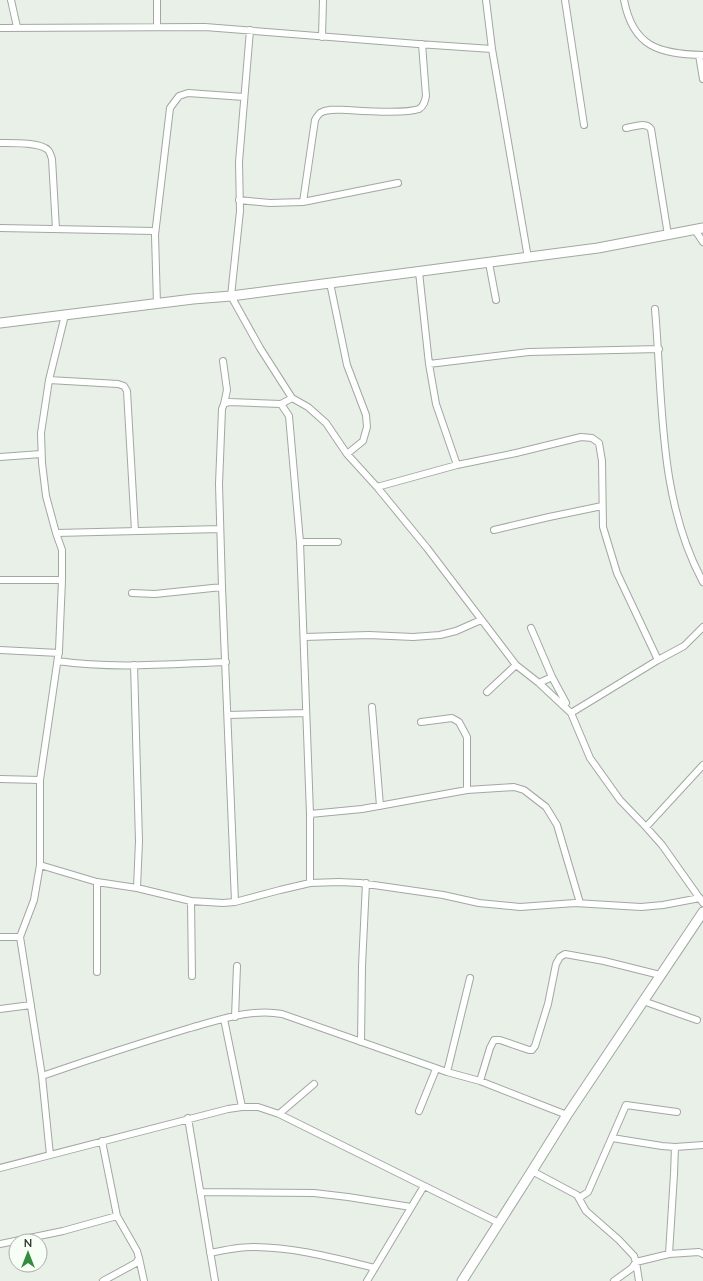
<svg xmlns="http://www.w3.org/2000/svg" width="703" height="1281" viewBox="0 0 703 1281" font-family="Lato,sans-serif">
	<rect width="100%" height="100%" fill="#e8f0e8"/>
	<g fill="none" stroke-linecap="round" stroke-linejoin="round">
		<defs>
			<path id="street" d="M11,0L17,27
				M486,0L492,49L528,258
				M565,0L584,125
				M624,0C633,47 659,54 703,55
				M157,27V0
				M0,28L205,27L418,44L492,49
				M250,30L239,162L240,211L231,296L260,348L292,398L308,407L326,423L347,454L377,487L427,548L516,665L539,683L571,713L590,758L620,800L646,827L662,845L703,903
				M322,37L323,0
				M699,55L703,79
				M626,128C634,127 646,121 651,129L668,235
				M0,143C11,143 40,142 48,150C50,152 51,156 52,159L56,229
				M239,200L270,203L303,202L398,183
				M303,202L315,120C316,118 318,115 320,113C328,108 339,110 348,110C364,111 405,114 419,109C424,106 425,101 426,96L422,44
				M0,228L155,231
				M695,230L703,242
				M489,263L496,300
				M419,272L429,364L436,404L457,465
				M330,283L347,365L366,415L367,427L363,441L347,454
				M157,304L155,235L170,108L179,96L188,93L244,97
				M655,309C663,401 658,499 703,582
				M223,361L227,390L224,404
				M429,364L529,352L659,349
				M49,380L118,384L124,386L127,391L135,531
				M281,404L289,416L300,542L310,814V883
				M0,457L41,454
				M377,487L457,465L516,453L581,437L592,438L599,443L602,461L603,527L617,573L658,660
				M494,530L549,517L602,506
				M56,533L220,529
				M300,542H338
				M0,580H62
				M132,593L155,594L222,587
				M531,628L552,677L566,703
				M304,637L369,635L413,637L440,635L456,631L481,620
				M0,650L59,653
				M58,661C113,669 170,664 226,662
				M134,665L139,841L137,888
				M539,683L552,677
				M487,692L516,665
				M372,707L380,806
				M571,713L658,660L684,646L703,627
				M228,715L306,713
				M421,722L452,718L459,722L467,737V790
				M0,779L40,780
				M310,814L362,809L467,790L514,787L524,790L546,807L557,825L580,903
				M646,827L703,765
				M40,865L97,882L137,888L191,901L223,903L235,902L280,890L310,883L339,882L360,883L443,895L479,903L520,907L575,903L641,907L663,905L700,898
				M97,882V972
				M191,901L192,976
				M235,902L222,587L219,484L222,409L224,404L229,402L281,404L292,398
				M0,937H20
				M643,1001L697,1020
				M0,1009L31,1005
				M235,1017L237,966
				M224,1019L242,1107
				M361,1042L362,966L366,883
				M447,1072L470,978
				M42,1076C91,1059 140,1043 190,1028C219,1020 252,1008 282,1014L447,1072L480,1081L567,1115
				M480,1081L490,1048L494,1040H500L529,1050H532L535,1046L548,1004L556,964L560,957L565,954L604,961L660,975
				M419,1111L436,1069
				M279,1114L314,1084
				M188,1118L215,1281
				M612,1138L662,1146L675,1147L703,1145
				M102,1141L117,1216
				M50,1155L42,1076L20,937L34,900L40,865V780L59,650L62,580V550L56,533L46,496L42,463L41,433L49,380L65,315
				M0,1168L228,1109L242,1107H258L279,1114L499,1223
				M532,1171L577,1195L586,1211L619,1240L634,1256L636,1262L639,1281
				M200,1192L314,1193L348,1197L411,1207
				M579,1198L588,1192L626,1105L677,1112
				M0,1244L63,1231L117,1216L137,1251L139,1258L136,1263L103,1281
				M210,1253C224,1250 238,1247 253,1247C295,1247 334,1258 375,1268
				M669,1254L674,1174L675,1147
				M139,1258L144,1281
				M367,1281L424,1186
				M614,1281L632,1268L636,1262L669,1254L699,1252L703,1254"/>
			<path id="secondary" d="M0,323L193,299L231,296L598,248L703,228
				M462,1281L532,1171L567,1115L703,912"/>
		</defs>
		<use href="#street" stroke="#a1a8a1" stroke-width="8"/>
		<use href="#secondary" stroke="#a1a8a1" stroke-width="11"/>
		<use href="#street" stroke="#fff" stroke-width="6"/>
		<use href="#secondary" stroke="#fff" stroke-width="9"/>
	</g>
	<g transform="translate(28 1253)"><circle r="19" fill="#f6fef6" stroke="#a8aea8"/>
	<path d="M0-3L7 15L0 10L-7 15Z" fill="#348d3d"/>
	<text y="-6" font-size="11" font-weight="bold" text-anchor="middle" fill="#323532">N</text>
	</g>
</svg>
